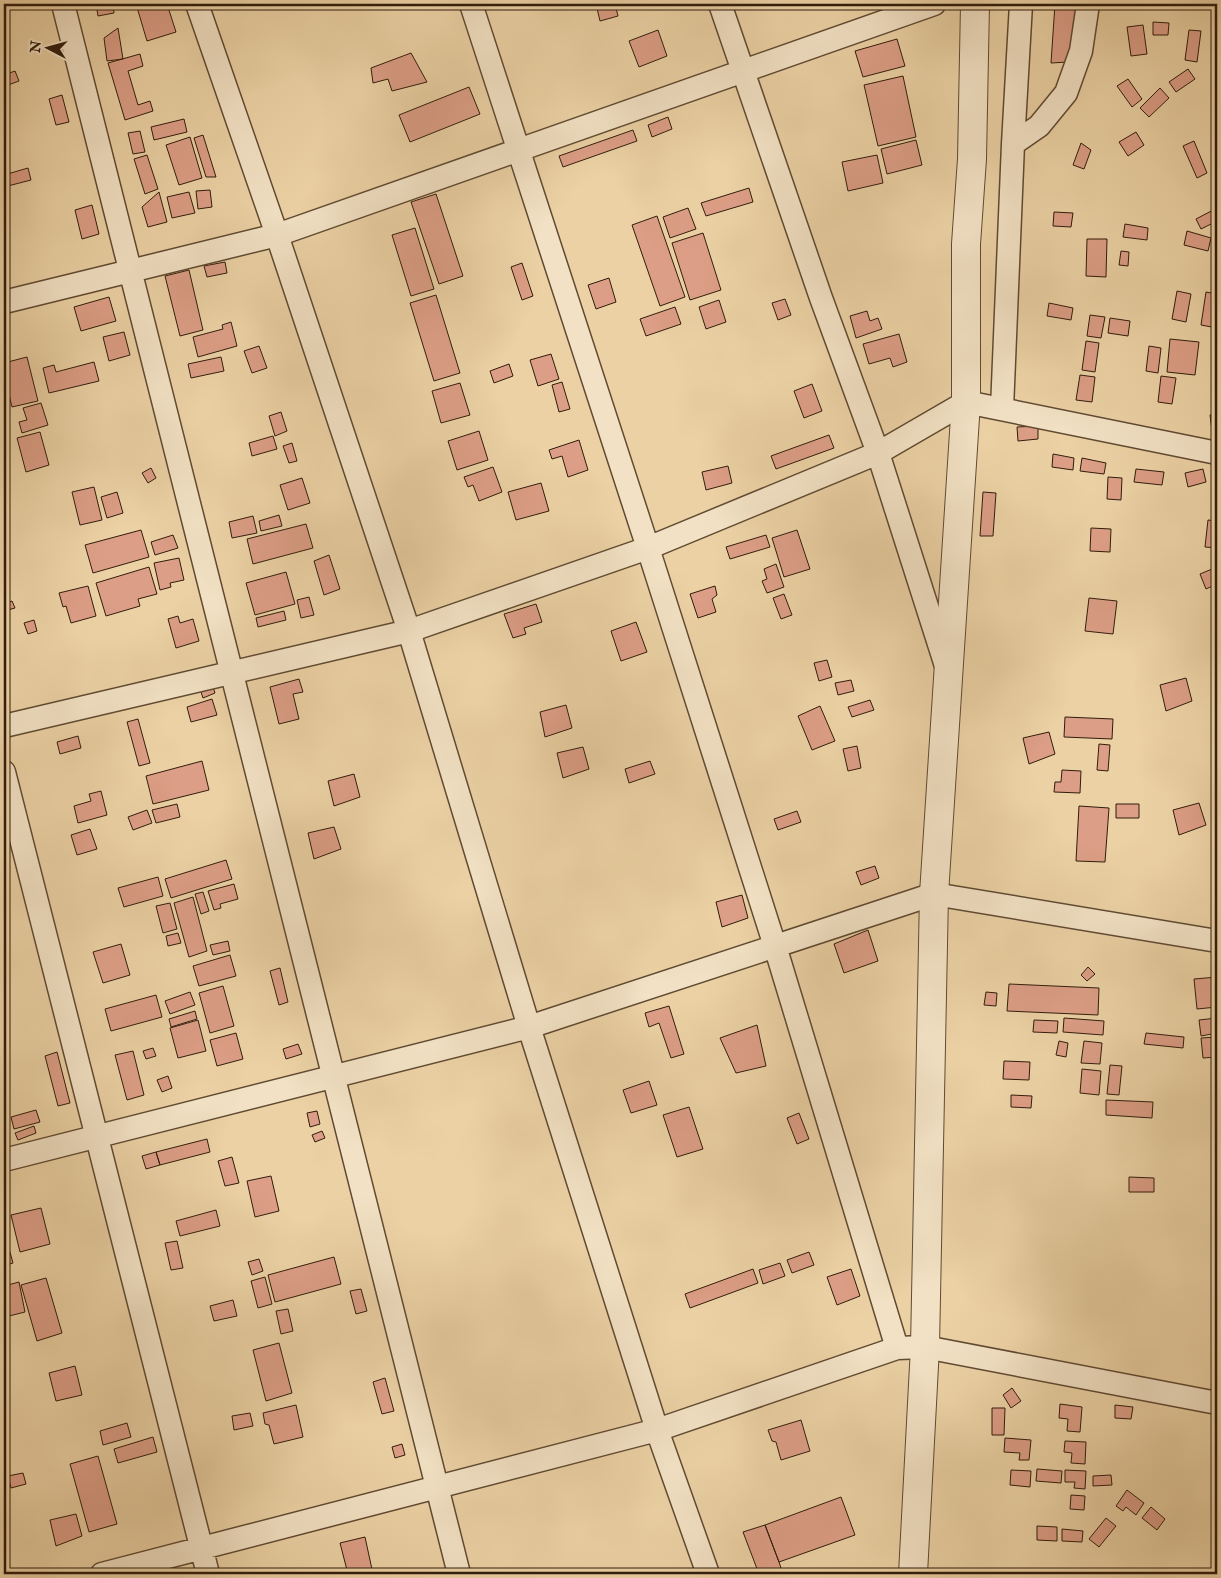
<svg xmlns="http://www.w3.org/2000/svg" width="1221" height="1578" viewBox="0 0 1221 1578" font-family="'IM FELL English',serif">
	<rect width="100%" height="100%" fill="#ebd1a4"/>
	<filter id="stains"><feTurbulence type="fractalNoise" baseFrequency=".004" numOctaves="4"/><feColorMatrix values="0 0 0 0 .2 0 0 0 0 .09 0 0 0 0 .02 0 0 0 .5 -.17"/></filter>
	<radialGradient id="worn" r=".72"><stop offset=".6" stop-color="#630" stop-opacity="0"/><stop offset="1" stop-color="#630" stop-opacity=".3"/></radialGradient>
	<path fill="#dc9e86" stroke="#311d0c" d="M96,4H113L114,13L98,16Z
		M136,4H167L176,32L147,41Z
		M596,4H615L618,16L600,21Z
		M1055,4H1079L1069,62L1051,63Z
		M1212,16H1217V28H1212Z
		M1153,22L1169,23L1168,35H1153Z
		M1143,25L1147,54L1131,56L1127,27Z
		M118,28L123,59L107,61L104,38Z
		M658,30L667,56L639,67L629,41Z
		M1189,30L1201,31L1197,62L1185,60Z
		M897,39L905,66L863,77L855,51Z
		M411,53L427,82L392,91L388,79L373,83L371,68Z
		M140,54L143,66L128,71L138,105L150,101L153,111L125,120L108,63Z
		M1188,69L1195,79L1176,92L1169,82Z
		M15,71L19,81L8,85L4,75Z
		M903,76L916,137L878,146L864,85Z
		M1128,79L1142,99L1132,107L1117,86Z
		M469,87L480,114L410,142L399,115Z
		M1160,88L1169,98L1149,117L1140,108Z
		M62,95L69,122L56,125L49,99Z
		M668,117L672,129L652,137L648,125Z
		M184,119L187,132L154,140L151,127Z
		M633,130L637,141L563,167L559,156Z
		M140,131L145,152L133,154L128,133Z
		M1136,132L1144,145L1128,156L1119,142Z
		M203,135L216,177H206L194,138Z
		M190,137L202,178L179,185L166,145Z
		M916,140L922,165L887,174L881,149Z
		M1194,141L1207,173L1197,178L1183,146Z
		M1081,143L1091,150L1084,169L1073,165Z
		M147,155L158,189L145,194L134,159Z
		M877,155L883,183L848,191L842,162Z
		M28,168L31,180L4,187V175Z
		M749,188L753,202L706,216L701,203Z
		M210,190L212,207L198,209L196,191Z
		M159,192L167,222L148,227L142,207Z
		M189,192L195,213L172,218L167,197Z
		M436,194L463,276L439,284L411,202Z
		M92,205L99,234L82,239L75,210Z
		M688,208L696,229L670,238L663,217Z
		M1217,208V221L1201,229L1196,219Z
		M1054,212L1073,213L1071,227L1053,226Z
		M657,216L685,297L660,306L632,225Z
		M1125,224L1148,228L1147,240L1123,237Z
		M415,228L434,289L411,296L392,235Z
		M1187,231L1211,238L1208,251L1184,245Z
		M703,233L721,290L690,300L672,243Z
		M1087,239H1107L1106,277L1086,276Z
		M1121,251L1129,252L1128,266L1119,265Z
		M225,262L227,273L207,277L204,266Z
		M522,263L533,296L522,300L511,267Z
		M189,270L203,330L180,336L165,276Z
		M609,278L616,302L596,309L588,285Z
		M1177,291L1191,294L1186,322L1172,319Z
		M1206,292L1217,294V328L1201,325Z
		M436,295L460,373L434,381L410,303Z
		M109,297L116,321L81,331L74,307Z
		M785,299L791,315L778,320L772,303Z
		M719,300L726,322L706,329L699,307Z
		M1049,303L1073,308L1071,320L1047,316Z
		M675,307L681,324L646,336L640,319Z
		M867,311L870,321L878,318L882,329L856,338L850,316Z
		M1090,315L1105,317L1101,338L1087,336Z
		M1110,318L1130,321L1128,336L1108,333Z
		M231,322L237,346L198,357L193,337L223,329L222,325Z
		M124,332L130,355L109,361L103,337Z
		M899,334L907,362L893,367L890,358L869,364L863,344Z
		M1170,339L1199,342L1195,375L1167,372Z
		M1086,341L1099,343L1095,372L1082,370Z
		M259,346L267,368L252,373L244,351Z
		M1149,346L1161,348L1158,373L1146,371Z
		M551,354L559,379L538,386L530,360Z
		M27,357L38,401L12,407L4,374V363Z
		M221,357L224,371L191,378L188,364Z
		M94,362L99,381L49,393L43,368L54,365L56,372Z
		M509,364L513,376L494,383L490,371Z
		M1080,375L1095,377L1092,402L1076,400Z
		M1161,376L1176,378L1172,404L1158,402Z
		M562,382L570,409L559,412L552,385Z
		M460,383L470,415L441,423L432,391Z
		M812,384L822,411L804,418L794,391Z
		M41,403L48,425L22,433L19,422L27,420L23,408Z
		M281,412L287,431L275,436L269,416Z
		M1217,414V437L1213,438L1210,415Z
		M1038,426V439L1018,441L1017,427Z
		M479,431L488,460L457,470L448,441Z
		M40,432L49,465L26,472L17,438Z
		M829,435L834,448L776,469L771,456Z
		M273,436L277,449L252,456L249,443Z
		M579,440L588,470L568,477L562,456L552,459L549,450Z
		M292,443L297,461L289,463L283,446Z
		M1053,454L1074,458L1073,470L1052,467Z
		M1082,458L1106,463L1104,474L1080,471Z
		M728,466L732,483L706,490L702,472Z
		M493,467L502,492L479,501L473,485L468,487L464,477Z
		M151,468L156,478L148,483L142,473Z
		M1136,469L1164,472L1162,485L1134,482Z
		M1203,469L1206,482L1188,487L1185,473Z
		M1108,477L1122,478L1121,500L1107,499Z
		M302,478L310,503L288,510L280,485Z
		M541,483L549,511L516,520L508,492Z
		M94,487L102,520L80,525L72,492Z
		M117,492L123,513L107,518L101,497Z
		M983,492L996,493L993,536H980Z
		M279,515L282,526L261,531L259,521Z
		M253,516L257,533L232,538L229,522Z
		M1208,520L1217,521V548L1205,547Z
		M306,524L313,548L253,564L247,539Z
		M1091,528L1111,529L1110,552L1090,551Z
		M141,530L149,557L93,573L85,545Z
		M797,530L810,569L784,577L772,538Z
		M173,535L178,548L155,555L151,542Z
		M766,535L770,547L730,559L726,547Z
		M329,555L340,589L324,595L314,561Z
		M179,558L184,580L170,583L171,587L160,590L154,563Z
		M776,564L784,587L767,593L762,581L767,579L764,569Z
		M149,567L157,594L138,599L140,606L106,616L96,583Z
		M1217,567V584L1206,589L1200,574Z
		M286,572L295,604L255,615L246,583Z
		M88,586L96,616L71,623L66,606L63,607L59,593Z
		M715,586L717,595L712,599L716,612L698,618L690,594Z
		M784,594L792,615L781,619L773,598Z
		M309,597L314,615L301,618L297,600Z
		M1089,598L1117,601L1113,634L1085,631Z
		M12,601L15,608L4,611V604Z
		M536,604L542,622L524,628L526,634L513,638L504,614Z
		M284,611L286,620L258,627L256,618Z
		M178,616L180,623L193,619L199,641L176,648L168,619Z
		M34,620L37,631L28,634L24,623Z
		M636,622L647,652L621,661L611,631Z
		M827,660L832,677L819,681L814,663Z
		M1186,678L1192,701L1166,711L1160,685Z
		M299,679L303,692L293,694L299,719L279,724L270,687Z
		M851,680L854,691L838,695L835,683Z
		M212,684L215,693L203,698L200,689Z
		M212,699L217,715L191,722L187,707Z
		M870,700L874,710L852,717L848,707Z
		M566,705L572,728L545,737L540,712Z
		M820,706L835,741L812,750L798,716Z
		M1065,717L1113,719L1112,739L1064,737Z
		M138,719L150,763L139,766L127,722Z
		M1049,732L1055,754L1029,764L1023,738Z
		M78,736L81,748L60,754L57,742Z
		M1099,744L1110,745L1108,771L1097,770Z
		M857,746L861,768L848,771L843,749Z
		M583,747L589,769L563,778L557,753Z
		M202,761L209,790L153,804L146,776Z
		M650,761L655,774L629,783L625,769Z
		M1062,770L1081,771L1080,793L1054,792L1055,782H1061Z
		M354,774L360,797L334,806L328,781Z
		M101,791L107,815L78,823L74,806L91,801L89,794Z
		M1199,803L1206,825L1179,835L1173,810Z
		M177,804L180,817L156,823L152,810Z
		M1116,804H1139V818H1116Z
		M1079,806L1109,808L1105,862L1076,861Z
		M147,810L152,823L133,830L128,817Z
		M797,811L801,822L778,830L774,819Z
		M334,827L341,849L314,859L308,833Z
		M90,829L97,849L77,855L71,835Z
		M226,860L232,879L171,898L165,879Z
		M875,866L879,878L861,885L856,872Z
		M158,877L163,896L124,907L118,888Z
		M234,884L238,899L220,904L221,908L214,910L208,891Z
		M203,892L209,911L201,914L195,894Z
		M742,895L748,918L722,927L716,902Z
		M193,897L207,951L189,957L174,903Z
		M170,903L177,929L163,933L156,906Z
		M868,930L878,961L844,973L834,944Z
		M178,933L181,943L168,946L166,936Z
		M228,941L230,951L213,955L210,945Z
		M121,944L130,975L103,983L93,952Z
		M230,955L236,976L199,986L193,966Z
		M1088,967L1095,974L1087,981L1081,975Z
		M280,968L288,1002L279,1005L270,971Z
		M1217,977V1007L1197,1009L1194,979Z
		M1009,984L1099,988L1098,1015L1007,1011Z
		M223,986L234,1026L210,1033L199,993Z
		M190,992L195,1005L170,1014L165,1001Z
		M986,992L997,993L996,1006L984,1005Z
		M156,995L162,1017L111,1031L105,1009Z
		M669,1006L684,1054L671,1058L659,1023L649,1027L645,1013Z
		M195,1011L197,1019L171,1027L169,1019Z
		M1064,1018L1104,1021L1103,1035L1063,1032Z
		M1217,1018V1033L1201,1036L1199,1020Z
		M198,1020L206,1051L178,1058L170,1028Z
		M1034,1020L1058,1021L1057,1033L1033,1032Z
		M757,1025L766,1066L736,1073L720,1038Z
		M236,1033L243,1059L217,1066L210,1040Z
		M1146,1033L1184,1037L1183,1048L1144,1044Z
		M1217,1037V1057L1203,1058L1201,1038Z
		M1059,1041L1068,1043L1066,1057L1056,1055Z
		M1084,1041L1102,1043L1100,1064L1081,1063Z
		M298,1044L302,1054L286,1059L283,1049Z
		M153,1048L156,1056L146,1059L143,1051Z
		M133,1051L144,1095L127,1100L115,1055Z
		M57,1052L70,1103L58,1106L45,1056Z
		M1004,1061L1030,1062L1029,1080L1003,1079Z
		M1110,1065L1122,1066L1119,1095L1107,1094Z
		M1082,1069L1101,1071L1099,1095L1080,1093Z
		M168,1076L172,1088L162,1092L157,1080Z
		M649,1081L657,1105L631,1113L623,1090Z
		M1011,1095L1032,1096L1031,1108L1011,1107Z
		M1106,1100L1153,1102L1152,1118L1106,1115Z
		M689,1107L703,1149L677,1157L663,1115Z
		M36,1110L40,1122L14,1129L11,1117Z
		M317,1111L320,1124L310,1127L307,1113Z
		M799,1113L809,1139L797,1144L787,1118Z
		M34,1126L36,1133L18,1140L15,1133Z
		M322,1131L325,1138L315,1142L312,1135Z
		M207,1139L210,1152L160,1165L156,1152Z
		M156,1152L160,1165L146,1169L142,1156Z
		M232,1157L239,1183L225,1186L218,1161Z
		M271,1176L279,1211L255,1217L247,1181Z
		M1129,1177L1154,1178V1192H1129Z
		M41,1208L50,1244L20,1252L11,1215Z
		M216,1210L220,1226L180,1236L176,1221Z
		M4,1231L13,1263L4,1266Z
		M177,1241L183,1268L171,1270L165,1243Z
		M809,1252L814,1265L792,1273L787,1260Z
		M334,1257L341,1284L275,1302L268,1275Z
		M259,1259L263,1271L252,1275L248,1262Z
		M780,1263L785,1276L763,1284L759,1270Z
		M753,1269L758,1283L690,1308L685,1294Z
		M851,1269L860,1296L837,1305L827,1277Z
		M265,1277L272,1304L258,1308L251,1281Z
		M46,1278L62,1333L37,1341L21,1285Z
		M19,1282L25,1312L9,1316L5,1301H4V1286Z
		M361,1289L367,1311L356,1314L350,1291Z
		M233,1300L237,1316L214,1321L210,1306Z
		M288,1309L293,1331L281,1334L276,1311Z
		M279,1343L292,1393L266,1401L253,1350Z
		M75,1366L82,1395L56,1401L49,1373Z
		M385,1378L394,1411L382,1414L373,1382Z
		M1012,1388L1021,1401L1011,1408L1003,1395Z
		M1060,1404L1082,1407L1080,1432L1067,1431L1068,1419L1059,1418Z
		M296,1405L303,1437L274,1444L269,1425L265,1424L263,1413Z
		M1115,1405L1133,1407L1131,1419L1115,1418Z
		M992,1408H1005L1004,1435H992Z
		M250,1413L253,1426L234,1430L232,1416Z
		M801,1420L810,1451L781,1460L776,1442L772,1441L768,1430Z
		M127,1423L131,1437L103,1445L100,1431Z
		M153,1437L157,1452L118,1463L114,1449Z
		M1005,1438L1031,1440L1029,1460H1019L1020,1453L1004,1452Z
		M1065,1441L1086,1442L1085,1464L1071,1463L1072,1453L1064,1452Z
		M402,1444L405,1455L395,1458L392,1447Z
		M98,1456L117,1524L89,1532L70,1464Z
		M1037,1469L1062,1471L1061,1483L1036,1481Z
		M1011,1470L1031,1471L1030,1487L1010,1485Z
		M1065,1470L1086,1471L1085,1489L1074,1488L1075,1482H1065Z
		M23,1473L26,1484L11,1488L8,1476Z
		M1111,1475L1112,1485L1093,1486V1476Z
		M1127,1490L1144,1503L1136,1515L1126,1507L1123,1511L1116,1506Z
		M1071,1495L1085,1496L1084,1510L1070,1509Z
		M841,1497L855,1535L779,1562L765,1525Z
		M1151,1507L1165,1519L1157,1530L1142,1518Z
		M76,1514L82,1536L56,1546L50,1520Z
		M1106,1518L1116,1526L1099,1547L1089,1539Z
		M765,1525L779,1562L783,1574H759L743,1532Z
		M1037,1526L1057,1527V1541L1037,1540Z
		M1062,1529L1083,1531L1082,1542L1062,1541Z
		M365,1537L373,1574H348L340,1543Z"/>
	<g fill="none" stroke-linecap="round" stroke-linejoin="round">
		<defs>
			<path id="minor" d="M63,4L459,1574
				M197,4L277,235L409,631L529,1027L657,1430L708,1574
				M471,4L648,548L775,946L897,1348
				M720,4L821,298L878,453L946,666
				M1013,144L1039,126L1066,93L1081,51L1088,4
				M4,302L277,235L934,4
				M1002,409L1013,144L1021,4
				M4,726L409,631L648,548L878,453L966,402L1217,453
				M4,772L208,1574
				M4,1160L529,1027L934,894L1217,941
				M102,1574L657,1430L897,1348L925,1347L1217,1403"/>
			<path id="tertiary" d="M913,1574L925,1347L934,894L966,402V244L972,159L975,4"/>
		</defs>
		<use href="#minor" stroke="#604a32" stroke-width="25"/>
		<use href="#tertiary" stroke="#604a32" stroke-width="30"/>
		<use href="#minor" stroke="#f2e1c4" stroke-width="22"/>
		<use href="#tertiary" stroke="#f2e1c4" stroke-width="28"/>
	</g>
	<rect width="1221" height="1578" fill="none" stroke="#ebd1a4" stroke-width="20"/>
	<rect x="5" y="5" width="1211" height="1568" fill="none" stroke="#311d0c" stroke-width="2.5"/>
	<rect x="10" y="10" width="1201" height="1558" fill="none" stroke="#311d0c"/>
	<g transform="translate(48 48) rotate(276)" stroke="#f2e1c4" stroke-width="4" paint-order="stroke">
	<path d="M0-4L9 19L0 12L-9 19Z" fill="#311d0c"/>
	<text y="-8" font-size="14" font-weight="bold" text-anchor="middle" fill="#311d0c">N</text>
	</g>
	<rect width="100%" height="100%" filter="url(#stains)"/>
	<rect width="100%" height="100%" fill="url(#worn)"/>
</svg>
